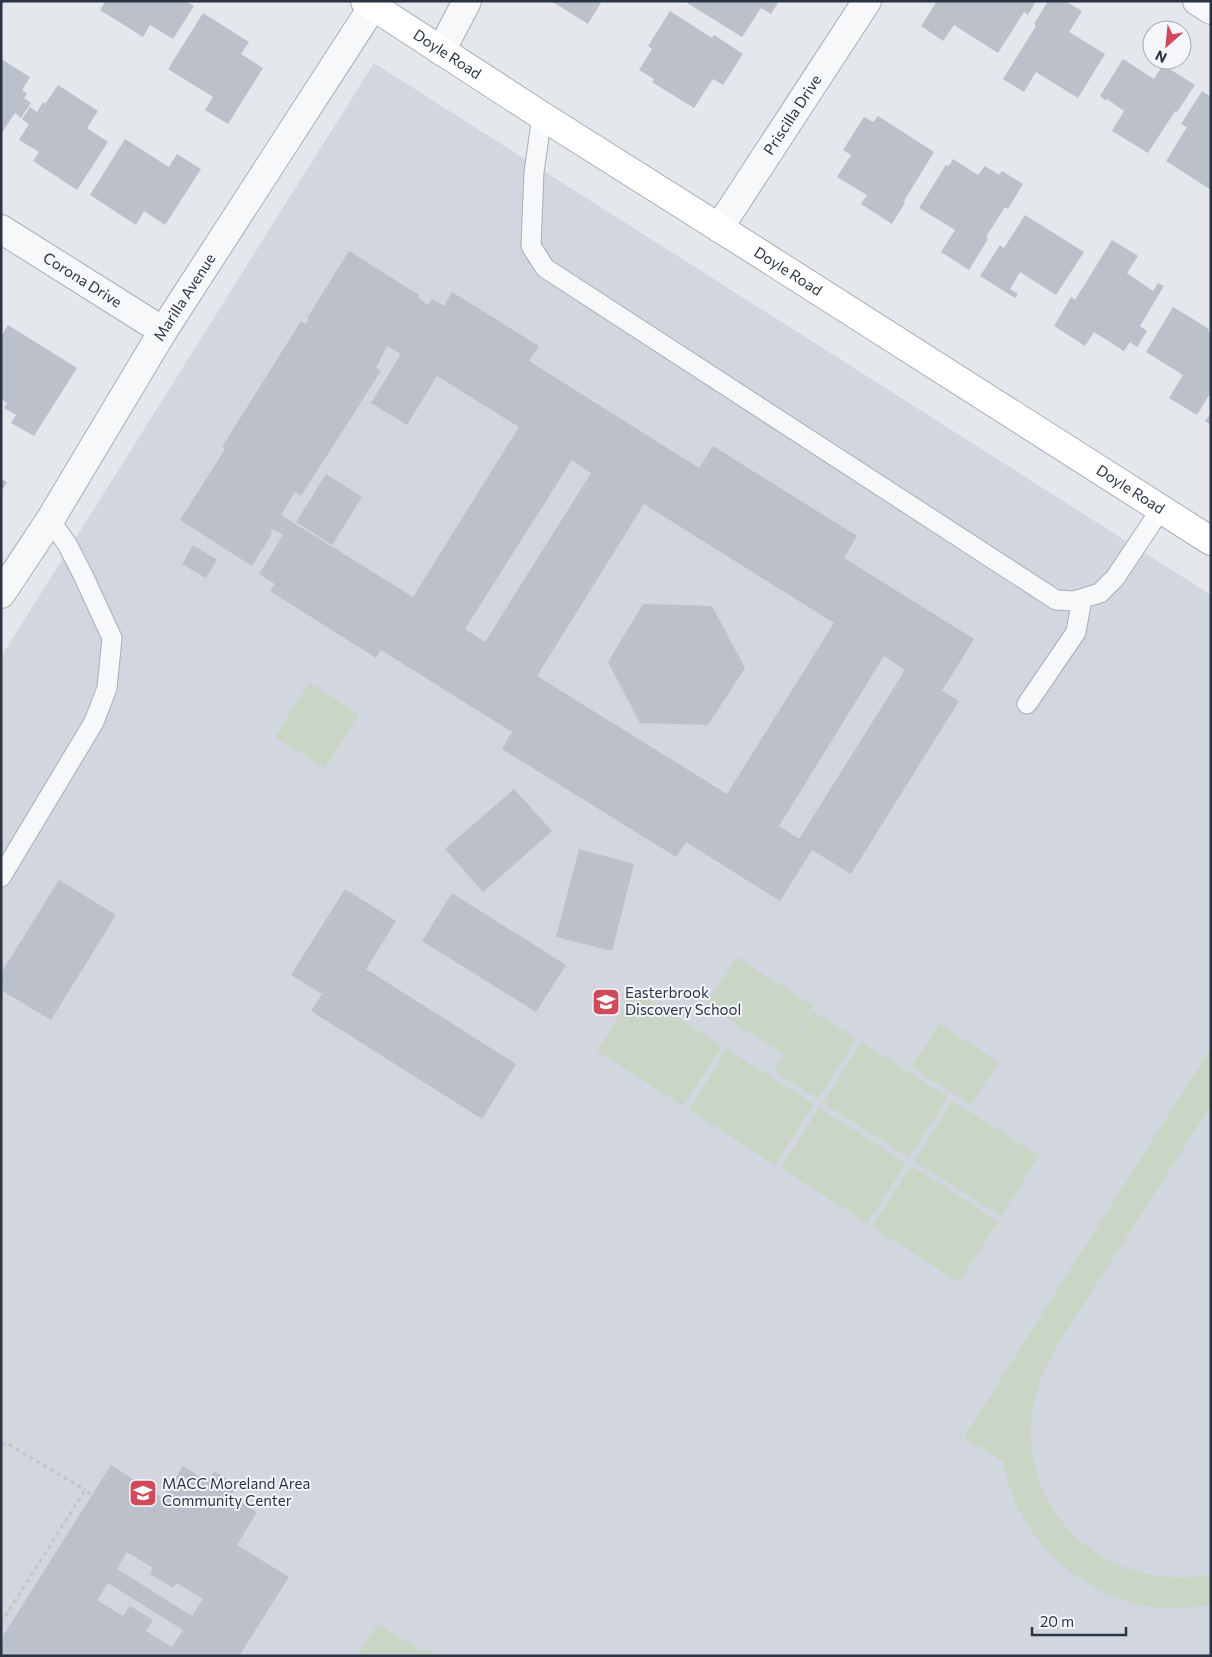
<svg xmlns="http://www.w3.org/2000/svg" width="1212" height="1657" viewBox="0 0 1212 1657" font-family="Commissioner,sans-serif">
	<rect width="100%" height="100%" fill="#e4e7ec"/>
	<path fill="#d2d6de" d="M374,63L1211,595V1656H1V657Z"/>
	<path fill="#c9d6c5" d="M309,683L359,714L325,768L275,737Z
		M737,957L813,1006L783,1054L706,1005Z
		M635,991L722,1046L683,1106L597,1051Z
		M812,1011L856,1039L818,1099L774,1071Z
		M939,1024L999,1062L971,1105L912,1067Z
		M861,1042L948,1097L909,1157L823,1103Z
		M1211,1048V1105L1053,1352C1041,1376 1032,1398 1031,1425C1026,1523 1117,1594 1211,1574V1605C1194,1607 1178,1609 1161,1608C1083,1601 1016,1538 1003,1462L964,1437Z
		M727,1049L814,1104L775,1165L689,1110Z
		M953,1101L1039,1156L1001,1216L914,1161Z
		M819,1108L906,1163L867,1223L781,1168Z
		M911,1166L998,1221L959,1282L872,1227Z
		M378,1624L423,1652L426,1648L439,1656H357Z"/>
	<path fill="#bbc0ca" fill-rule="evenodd" d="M106,1H186L194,6L173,39L150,25L143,37L100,10Z
		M551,1H602L588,24Z
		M684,1H779L771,14L761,8L742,37Z
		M937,1H942L945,3L947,1H1036L1028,15L1024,12L998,53L954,25L943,41L921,26Z
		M1048,1H1065L1082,11L1069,32L1105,54L1078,98L1036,72L1024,92L1003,79L1036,26L1034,24Z
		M670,11L712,38L714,35L743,54L723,85L713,79L694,108L652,82L654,79L639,70L652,49L648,46Z
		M203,13L249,42L241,54L263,68L228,124L205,110L213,97L168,69Z
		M1,59L30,77L22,90L27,94L24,98L31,103L21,118L15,113L1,134Z
		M1123,59L1154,79L1163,65L1195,85L1177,112L1175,111L1148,153L1112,131L1124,111L1107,99L1106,101L1100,96Z
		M58,85L98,111L87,128L108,142L77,190L33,161L39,152L19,140L29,124L22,119L30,107L37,112L43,102L45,104Z
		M1202,91L1211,97V190L1166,161L1187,127L1181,124Z
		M878,116L934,152L904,201L905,203L892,224L861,204L867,195L837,177L851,155L843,150L864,117L873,122Z
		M125,139L169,167L177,154L201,169L165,225L144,211L136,225L90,195Z
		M953,159L978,175L985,166L999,175L1002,171L1023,184L1008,209L1005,207L986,237L988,239L969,270L941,252L955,230L919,208L946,165L949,166Z
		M1025,215L1084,252L1056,295L1020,272L1010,289L1018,294L1015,298L980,276L1000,245L1004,248Z
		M1112,240L1138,256L1127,273L1153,291L1158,283L1164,286L1140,326L1147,331L1137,347L1130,342L1124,351L1094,332L1085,346L1054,326L1071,297L1075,300Z
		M349,251L419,295L418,298L428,305L432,299L444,306L452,292L539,346L529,361L699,468L713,446L857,536L844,558L974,639L942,691L959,701L851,874L812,850L780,901L686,842L676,857L502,749L512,732L381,650L376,658L270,591L275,584L259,574L283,535L273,529L270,533L272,534L252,566L180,520L225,449L222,447L301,321L306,324L309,319L307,318ZM387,346L401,354L371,403L407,425L437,376L519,427L413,597L281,515L295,492L301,496L381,371L376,368ZM572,460L591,473L485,642L465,629ZM644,504L834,623L727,794L537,676ZM884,656L905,670L799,839L779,826Z
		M1173,307L1209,329L1208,331L1211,333V392L1197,415L1169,398L1183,375L1146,352Z
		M8,325L77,368L34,436L11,423L16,415L4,408L7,403L1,399V336Z
		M1211,413V425L1205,421Z
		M326,474L362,497L332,545L296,522Z
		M1,479L7,482L1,492Z
		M193,545L217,560L206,578L182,564Z
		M643,604L712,606L745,668L708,725L640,723L608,662Z
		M514,789L552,831L483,892L445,849Z
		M579,849L634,864L612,951L556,937Z
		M59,880L116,915L51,1020L1,990V973Z
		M345,889L396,921L366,969L516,1064L482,1119L311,1011L322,994L291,975Z
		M452,893L566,965L536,1012L422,941Z
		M111,1465L163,1498L183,1466L208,1482L214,1471L238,1486L231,1496L257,1512L237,1545L289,1577L239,1656H1V1639ZM127,1552L153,1568L150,1574L173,1588L177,1583L203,1599L192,1616L117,1569ZM108,1583L183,1630L172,1647L146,1631L153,1620L130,1606L123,1616L97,1600Z"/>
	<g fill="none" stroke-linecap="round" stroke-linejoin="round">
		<defs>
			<path id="service" d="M542,116L534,172L531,246L545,268L1056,600L1074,601L1100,593L1115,578L1161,509
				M1027,704L1076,632L1082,599
				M1,877L94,722L107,688L112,638L83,575L67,544L50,520"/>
			<g id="minor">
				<path d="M1197,1L1211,10"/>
				<path d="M441,51L467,1"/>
				<path id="s1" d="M719,228L867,1"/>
				<path id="s2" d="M1,229L163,331"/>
				<path id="s3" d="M1,594L50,520L163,331L373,6"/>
			</g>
			<g id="secondary">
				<path id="s4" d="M365,1L542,116L767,258L1211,541"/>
			</g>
		</defs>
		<use href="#service" stroke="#a9aeb7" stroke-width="21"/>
		<use href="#minor" stroke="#a9aeb7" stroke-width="30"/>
		<use href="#secondary" stroke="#a9aeb7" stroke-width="30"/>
		<path stroke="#c2c5cb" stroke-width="3" stroke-dasharray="4 4" stroke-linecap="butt" d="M1,1443L8,1444L85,1490
			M1,1623L85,1490L92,1495"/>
		<use href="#service" stroke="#f7f8fa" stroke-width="19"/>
		<use href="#minor" stroke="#f7f8fa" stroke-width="28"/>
		<use href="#secondary" stroke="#fff" stroke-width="28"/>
	</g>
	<defs>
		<symbol id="school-square" viewBox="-11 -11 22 22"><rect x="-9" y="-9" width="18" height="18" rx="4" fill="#d1495b" stroke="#f4f6f9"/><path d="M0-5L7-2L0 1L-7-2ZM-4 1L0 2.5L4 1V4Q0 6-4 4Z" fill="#fff"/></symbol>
	</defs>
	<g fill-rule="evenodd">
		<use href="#school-square" x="590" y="986" width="32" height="32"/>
		<use href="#school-square" x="127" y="1477" width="32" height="32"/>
	</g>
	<g text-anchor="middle" stroke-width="4" stroke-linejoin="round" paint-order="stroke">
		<g font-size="15" fill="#2b3445" stroke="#f4f6f9">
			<text dy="5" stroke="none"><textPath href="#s4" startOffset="98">Doyle Road</textPath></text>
			<text dy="5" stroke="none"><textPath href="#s1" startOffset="135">Priscilla Drive</textPath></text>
			<text dy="5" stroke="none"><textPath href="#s4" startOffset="502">Doyle Road</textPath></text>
			<text dy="5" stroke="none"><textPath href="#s2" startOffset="96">Corona Drive</textPath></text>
			<text dy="5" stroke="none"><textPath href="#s3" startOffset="349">Marilla Avenue</textPath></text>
			<text dy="5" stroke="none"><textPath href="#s4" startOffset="908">Doyle Road</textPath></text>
		</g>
		<g font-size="15" fill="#2b3445" stroke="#f4f6f9" text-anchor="start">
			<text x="625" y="998">Easterbrook<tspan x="625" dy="17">Discovery School</tspan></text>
			<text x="162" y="1489">MACC Moreland Area<tspan x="162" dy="17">Community Center</tspan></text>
		</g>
	</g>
	<rect width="1212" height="1657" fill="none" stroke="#2b3445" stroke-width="5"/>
	<g transform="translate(1167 45) rotate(207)"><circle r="24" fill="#f4f6f9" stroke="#a4a8b1"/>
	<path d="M0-4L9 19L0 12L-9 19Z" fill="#d1495b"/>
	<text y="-8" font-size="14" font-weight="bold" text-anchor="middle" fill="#2b3445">N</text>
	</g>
	<path d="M1032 1627v8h94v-8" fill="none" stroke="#2b3445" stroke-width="2.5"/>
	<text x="1040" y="1627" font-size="15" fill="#2b3445" stroke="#f4f6f9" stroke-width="4" paint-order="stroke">20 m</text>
</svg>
